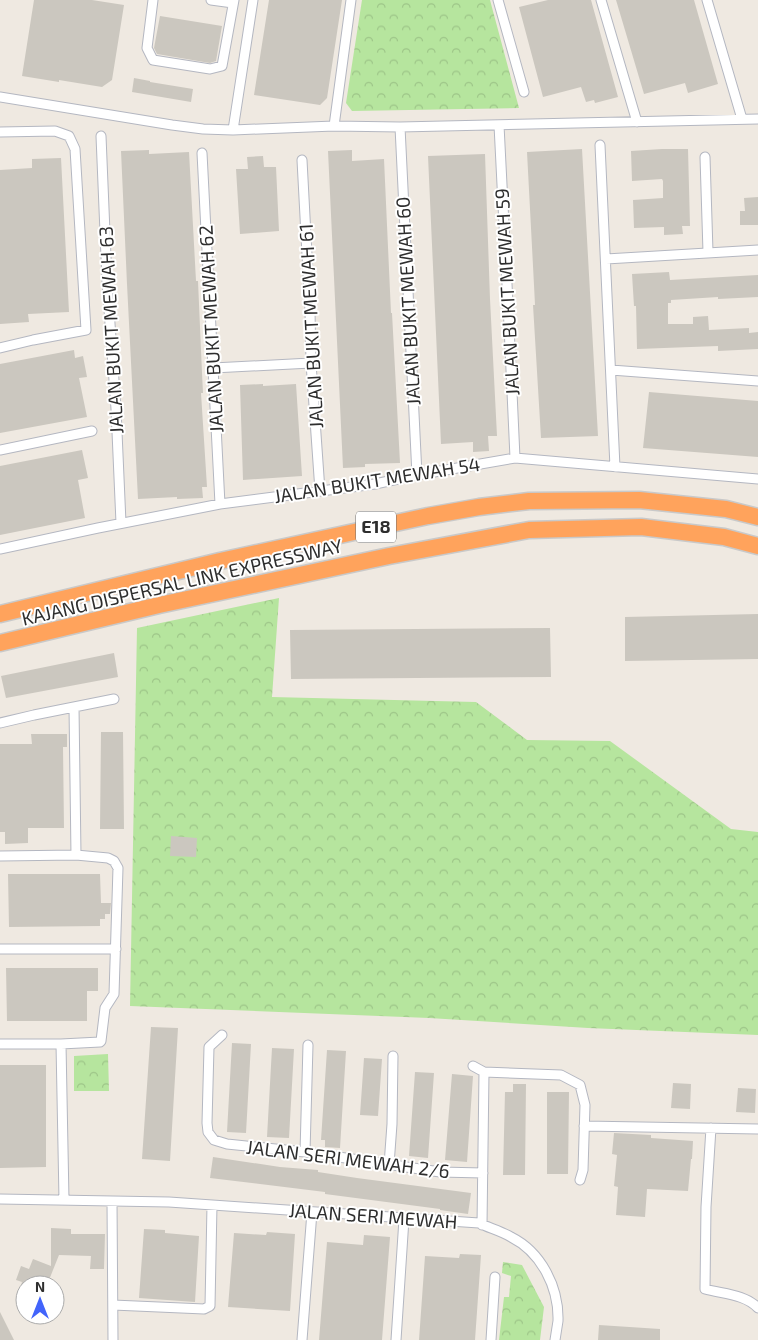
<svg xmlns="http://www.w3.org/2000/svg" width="758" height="1340" viewBox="0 0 758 1340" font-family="'Exo 2',sans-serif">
	<defs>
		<pattern id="forest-crowns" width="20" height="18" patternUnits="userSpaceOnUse" patternTransform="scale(1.25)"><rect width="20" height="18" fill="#b6e59e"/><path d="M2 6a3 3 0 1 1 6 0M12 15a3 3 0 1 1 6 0" fill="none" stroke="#9dc588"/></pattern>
	</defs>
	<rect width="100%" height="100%" fill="#efe9e1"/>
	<path fill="url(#forest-crowns)" d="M362,0H490L519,108L352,111L346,103Z
		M279,598L272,697L476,702L527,740L610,741L731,829L758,832V1035L588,1028L429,1018L130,1006L137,628Z
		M108,1054L109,1091H74V1056Z
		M503,1262L522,1265L544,1307L540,1340H499L504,1297H509L511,1276L502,1273Z"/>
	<path fill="#cbc7bf" d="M34,0H92L124,5L112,80L102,87L59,80V82L22,76Z
		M269,0H342L327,98L320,105L254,95Z
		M548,0H591L618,97L595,103L594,100L586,102L581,87L543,97L519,7Z
		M616,0H694L718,84L688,93L685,83L644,94Z
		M160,16L222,26L216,61L210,63L157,54L154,48Z
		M134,78L150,81V82L193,89L191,102L132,92Z
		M582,149L598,436L541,438L533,305H535L534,285L527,152Z
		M662,149H688L690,226H682L683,234L664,235V227L634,228L633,200L663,198V181L662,179L632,181L631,151Z
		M149,150V154L189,152L196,281H198L202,373L203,393H201L207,487H202L203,498L177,499V497L138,499L127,284L121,151Z
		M352,150V161L384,159L391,313H392L400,463L365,464V467L343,468L328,151Z
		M485,154L490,299L497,436H488L489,451L473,452V442L441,444L428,156Z
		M263,156L264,167H276L279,231L240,234L236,169H248L247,157Z
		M61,158L69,312L28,314L29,322L0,324V170L32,168V159Z
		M758,197V225H740V211H745L744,198Z
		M669,272L670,280L758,275V297L718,299V297L671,300V303H668V324H693V317L708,316L709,330L749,328V333L758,332V349L718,351V346L637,349L636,306H634L632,274Z
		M74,350L75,358L83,356L87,377L79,378L87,417L0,433V364Z
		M263,384V386L296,384L302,476L243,480L240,385Z
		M649,392L758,401V457L643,448Z
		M82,450L88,478L78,480L85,518L0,535V466Z
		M758,614V659L625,661V617Z
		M550,628L551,677L291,679L290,630Z
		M114,653L118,677L6,698L1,676Z
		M101,732H123L124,829H100Z
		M31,734H67V747H63L64,828H28V843L5,844V832H0V744H32Z
		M171,836L197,838L196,857L170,856Z
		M8,874H100L101,903H111L110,914H105V919H100V926L9,927Z
		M6,968H98V991H87V1021H7Z
		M151,1027L178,1028L170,1161L142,1159Z
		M232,1043L251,1044L246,1133L227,1132Z
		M272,1048L294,1049L289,1138L267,1137Z
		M327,1050L346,1051L340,1148L325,1147V1140H321Z
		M364,1058L382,1059L378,1116L360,1115Z
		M0,1065H46V1167L0,1168Z
		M415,1072L434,1073L428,1158L409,1156Z
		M452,1074L473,1076L467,1162L445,1160Z
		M673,1083L691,1084L690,1109L671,1108Z
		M513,1084H526L525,1175H503L505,1092H513Z
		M738,1088L756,1089L755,1113L736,1112Z
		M547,1092H569L568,1174H547Z
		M614,1133L651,1135V1138L693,1141L692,1159H691L688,1191L647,1189L645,1217L616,1215L618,1187L614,1186L617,1155L612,1154Z
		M213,1157L280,1167L318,1170V1172L357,1178L471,1193L468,1214L440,1210V1209L325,1194V1192L210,1178Z
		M51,1228L71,1229V1234H105L104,1269H90L91,1256L59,1255L47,1285H21L22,1282L16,1280L21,1266L29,1269L33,1259L51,1266Z
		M144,1229L165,1230V1233L199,1236L195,1302L139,1298Z
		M267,1232L295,1234L290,1311L228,1307L234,1233L266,1235Z
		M364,1235L390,1237L382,1340H319L327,1242L363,1245Z
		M460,1254L481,1255L475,1340H419L425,1256L459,1258Z
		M0,1312L14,1340H0Z
		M599,1325L660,1329V1340H598Z"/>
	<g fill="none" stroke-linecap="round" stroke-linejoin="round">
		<defs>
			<path id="street" d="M153,0L147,48L153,60L210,69L222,66L234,0
				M211,0L233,3
				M498,0L524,92
				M601,0L637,122
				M707,0L742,119
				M0,97L172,125L203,129L233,130L334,126L400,127L758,119
				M499,125L508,304L515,458
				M334,126L351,0
				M400,127L417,475
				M233,130L253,0
				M0,132L55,131L69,136L75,149L86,330L33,340L0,348
				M101,136L107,281L116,409L121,523
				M600,145L615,467
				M202,153L220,504
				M705,157L708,252
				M302,160L310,311L311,363L320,491
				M606,259L758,250
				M213,368L311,363
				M611,370L758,381
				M0,450L92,431
				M0,549L98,528L220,504L375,484L417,475L515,458L758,479
				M74,707L76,855
				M0,723L34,715L114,699
				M0,856L76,855L108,858L114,861L118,868L114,994L105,1008L101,1041L100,1042L61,1044H0
				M0,949H116
				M222,1035L209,1047L207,1123L208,1132L214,1140L227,1144L305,1152L440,1172L483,1173
				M61,1044L64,1200
				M473,1066L484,1072L482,1225
				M484,1072L561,1075L580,1085L585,1105L583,1170L580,1180
				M584,1126L758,1129
				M711,1128L706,1207L705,1289C722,1294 745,1294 758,1308
				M305,1152L308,1045
				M389,1165L392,1124L393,1056
				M0,1199L169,1202L479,1223C489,1228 501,1231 511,1237C541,1252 559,1287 558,1321C557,1327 556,1334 555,1340
				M112,1201L113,1340
				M113,1305L204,1309L210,1306L212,1205
				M302,1340L312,1212
				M396,1340L404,1219
				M491,1340L495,1277"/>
			<path id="highway" d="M0,614L220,561L428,516L479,507L529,501L639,500L726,509L758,517
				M0,643L159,605L389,556L529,530L641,527L724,537L758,546"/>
		</defs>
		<use href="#street" stroke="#b4b7c1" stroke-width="11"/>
		<use href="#highway" stroke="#c9c9c9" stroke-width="19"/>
		<use href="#street" stroke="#fff" stroke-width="9"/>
		<use href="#highway" stroke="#ffa35c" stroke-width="16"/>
	</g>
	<g text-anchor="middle" stroke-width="4" stroke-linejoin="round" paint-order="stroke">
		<rect fill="#fff" stroke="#6d6d6d" stroke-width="1" x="356" y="511.5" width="40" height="31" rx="4"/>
		<g font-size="18" font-weight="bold" fill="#2e2e2e">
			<text x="376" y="533">E18</text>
		</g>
		<g font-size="19" fill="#2e2e2e" stroke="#fff">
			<text transform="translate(507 292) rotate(-93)" y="7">JALAN BUKIT MEWAH 59</text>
			<text transform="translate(408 301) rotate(-93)" y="7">JALAN BUKIT MEWAH 60</text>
			<text transform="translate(311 326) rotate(-93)" y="7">JALAN BUKIT MEWAH 61</text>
			<text transform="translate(211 329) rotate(-93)" y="7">JALAN BUKIT MEWAH 62</text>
			<text transform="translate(111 330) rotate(-93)" y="7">JALAN BUKIT MEWAH 63</text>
			<text transform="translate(377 480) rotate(-9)" y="7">JALAN BUKIT MEWAH 54</text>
			<text transform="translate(182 582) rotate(-13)" y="7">KAJANG DISPERSAL LINK EXPRESSWAY</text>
			<text transform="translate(348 1159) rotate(7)" y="7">JALAN SERI MEWAH 2/6</text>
			<text transform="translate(373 1216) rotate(4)" y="7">JALAN SERI MEWAH</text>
		</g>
	</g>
	<g transform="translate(40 1300)"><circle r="24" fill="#ffffff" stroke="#ababab"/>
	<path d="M0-4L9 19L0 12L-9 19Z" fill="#4264fb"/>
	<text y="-8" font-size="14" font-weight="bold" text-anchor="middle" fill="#2e2e2e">N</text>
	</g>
</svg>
